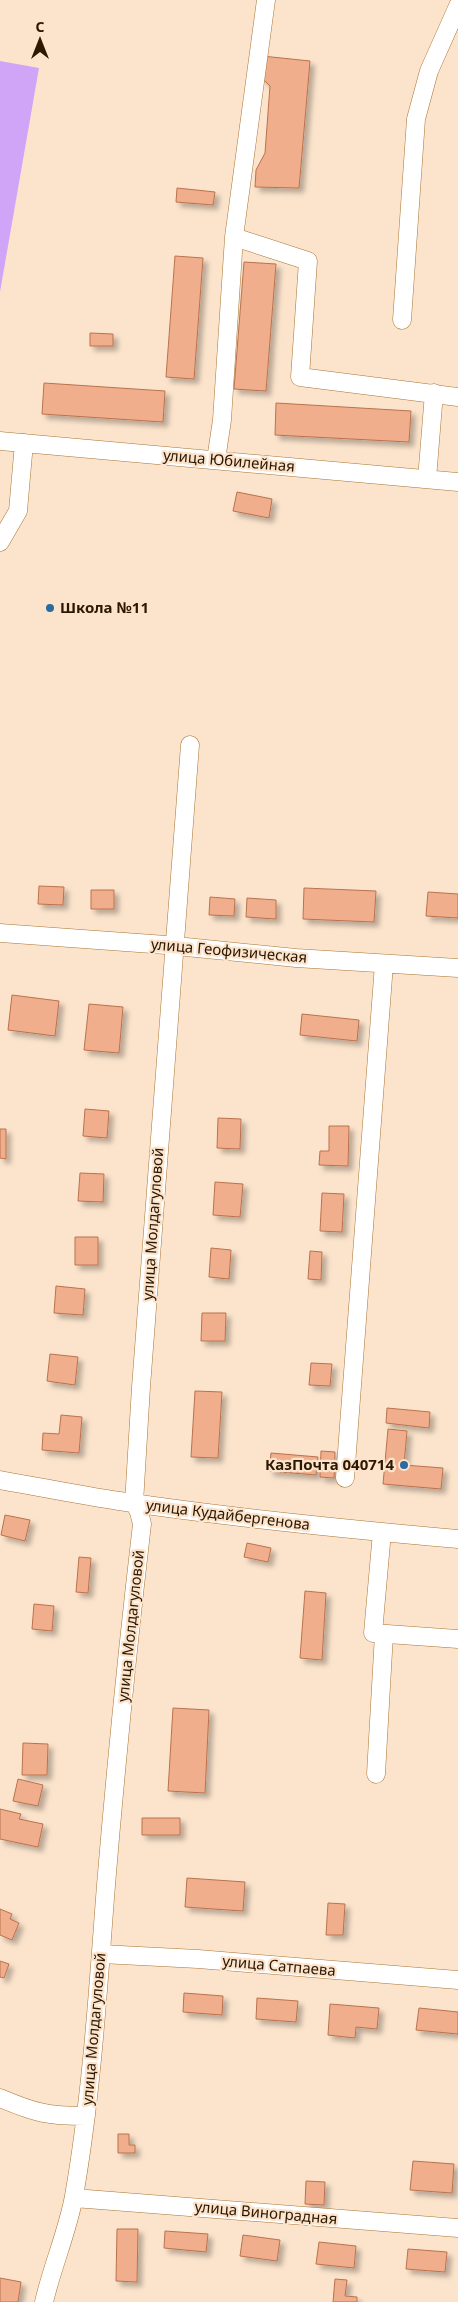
<svg xmlns="http://www.w3.org/2000/svg" width="458" height="2302" viewBox="0 0 458 2302" font-family="'Noto Sans',sans-serif">
	<defs>
		<filter id="shadow"><feDropShadow dx="4.5" dy="4.5" stdDeviation="2.5" flood-color="#0004"/></filter>
	</defs>
	<rect width="100%" height="100%" fill="#fce4cc"/>
	<path fill="#d0a5f7" d="M0,61L39,68L0,292Z"/>
	<path fill="#f1ae8c" stroke="#ba724d" filter="url(#shadow)" d="M262,56L310,61L299,188L255,187L256,170L265,153L270,86L260,76Z
		M177,188L215,192L213,205L176,202Z
		M175,256L203,258L194,379L166,377Z
		M244,262L276,264L266,391L234,389Z
		M90,333L113,334V346H90Z
		M44,383L165,391L163,422L42,414Z
		M276,403L411,411L409,442L275,435Z
		M237,492L272,499L269,518L233,511Z
		M39,886L64,887L63,905L38,904Z
		M304,888L376,891L374,922L303,919Z
		M91,890H114V909H91Z
		M428,892L458,894V918L426,916Z
		M210,897L235,899L234,916L209,915Z
		M247,898L276,900V919L246,917Z
		M12,995L59,1001L55,1036L8,1030Z
		M89,1004L123,1007L119,1053L84,1050Z
		M302,1014L359,1020L357,1041L300,1035Z
		M85,1109L109,1111L107,1138L83,1136Z
		M218,1118L241,1119L240,1149L217,1148Z
		M329,1126H349L348,1166L319,1165L320,1151H329Z
		M0,1129H6V1159L0,1158Z
		M80,1173L104,1174L103,1202L78,1201Z
		M215,1182L243,1184L240,1217L213,1215Z
		M322,1193L344,1194L342,1232L320,1231Z
		M75,1237H98V1265H75Z
		M211,1248L231,1250L229,1279L209,1277Z
		M310,1251L322,1252L321,1280L308,1279Z
		M56,1286L85,1289L83,1315L54,1313Z
		M202,1313H226L225,1341H201Z
		M50,1354L78,1357L75,1385L47,1381Z
		M311,1363L332,1364L330,1386L309,1385Z
		M195,1391L222,1392L218,1458L191,1457Z
		M387,1408L430,1412L429,1428L386,1423Z
		M61,1415L82,1417L79,1453L42,1450L43,1433L59,1434Z
		M388,1429L407,1431L404,1465L443,1468L441,1489L383,1484Z
		M321,1451L335,1452L334,1478L320,1477Z
		M271,1453L318,1457L316,1475L269,1471Z
		M5,1515L30,1520L25,1541L1,1535Z
		M247,1543L271,1548L268,1562L244,1557Z
		M79,1557L91,1558L88,1593L76,1592Z
		M305,1591L326,1593L322,1660L300,1658Z
		M34,1604L54,1606L52,1631L32,1629Z
		M173,1708L209,1710L205,1793L168,1791Z
		M23,1743L48,1744L47,1775H22Z
		M18,1779L43,1785L38,1806L13,1801Z
		M0,1809L21,1814L19,1819L43,1824L38,1847L0,1839Z
		M142,1818H180V1835H142Z
		M187,1878L245,1882L243,1911L185,1907Z
		M328,1903L345,1904L343,1935H326Z
		M0,1909L12,1914L10,1919L19,1923L12,1940L0,1935Z
		M0,1961L9,1964L4,1978L0,1977Z
		M184,1993L223,1996L222,2015L183,2012Z
		M257,1998L298,2001L296,2022L256,2019Z
		M330,2004L379,2008L377,2029L356,2027L355,2038L328,2035Z
		M419,2008L458,2012V2034L416,2030Z
		M118,2134H129V2145H135V2153H118Z
		M413,2161L454,2164L452,2193L410,2190Z
		M306,2181L325,2182L324,2205L305,2204Z
		M117,2229H138L137,2282L116,2281Z
		M165,2231L208,2234L206,2252L164,2248Z
		M243,2235L280,2240L277,2261L240,2256Z
		M319,2242L356,2246L354,2268L316,2264Z
		M408,2249L447,2252L445,2272L406,2269Z
		M0,2278L21,2282L18,2302H0Z
		M335,2279L347,2280L345,2296L357,2297V2302H333Z"/>
	<g fill="none" stroke-linecap="round" stroke-linejoin="round">
		<defs>
			<path id="minor" d="M234,237L308,261L300,377L458,397
				M402,320L416,119L429,71L458,6
				M0,441L458,482
				M216,460L222,420L234,237L266,0
				M427,479L434,393
				M0,542L18,511L24,443
				M0,933L166,945L296,958L458,968
				M345,1478L384,964
				M0,1480C40,1487 79,1495 119,1501C232,1518 345,1529 458,1539
				M382,1532L373,1633L458,1639
				M376,1774L384,1634
				M101,1954L198,1959L458,1980
				M0,2098C35,2113 48,2116 86,2116
				M74,2198L458,2228
				M44,2302C52,2267 68,2230 74,2196C92,2093 98,1989 106,1885C116,1765 128,1644 142,1524L139,1512L134,1503L141,1387L190,745"/>
		</defs>
		<use href="#minor" stroke="#aa7434" stroke-width="19"/>
		<use href="#minor" stroke="#fff" stroke-width="18"/>
	</g>
	<g fill="#2b6ba1" stroke="#fce4cc" stroke-width="2">
		<circle cx="50" cy="608" r="5"/>
		<circle cx="404" cy="1465" r="5"/>
	</g>
	<g text-anchor="middle" stroke-width="4.5" stroke-linejoin="round" paint-order="stroke">
		<g font-size="15" fill="#2c1700" stroke="#fce4cc">
			<text transform="translate(229 461) rotate(5)" y="5">улица Юбилейная</text>
			<text transform="translate(229 951) rotate(5)" y="5">улица Геофизическая</text>
			<text transform="translate(153 1224) rotate(-86)" y="5">улица Молдагуловой</text>
			<text transform="translate(228 1515) rotate(7)" y="5">улица Кудайбергенова</text>
			<text transform="translate(131 1626) rotate(-84)" y="5">улица Молдагуловой</text>
			<text transform="translate(279 1966) rotate(5)" y="5">улица Сатпаева</text>
			<text transform="translate(94 2029) rotate(-85)" y="5">улица Молдагуловой</text>
			<text transform="translate(266 2213) rotate(5)" y="5">улица Виноградная</text>
		</g>
		<g font-size="15" font-weight="bold" fill="#2c1700" stroke="#fce4cc" text-anchor="start">
			<text x="60" y="613">Школа №11</text>
			<text x="394" y="1470" text-anchor="end">КазПочта 040714</text>
		</g>
	</g>
	<g transform="translate(40 40)" stroke="#fce4cc" stroke-width="4" paint-order="stroke">
	<path d="M0-4L9 19L0 12L-9 19Z" fill="#2c1700"/>
	<text y="-8" font-size="14" font-weight="bold" text-anchor="middle" fill="#2c1700">С</text>
	</g>
</svg>
